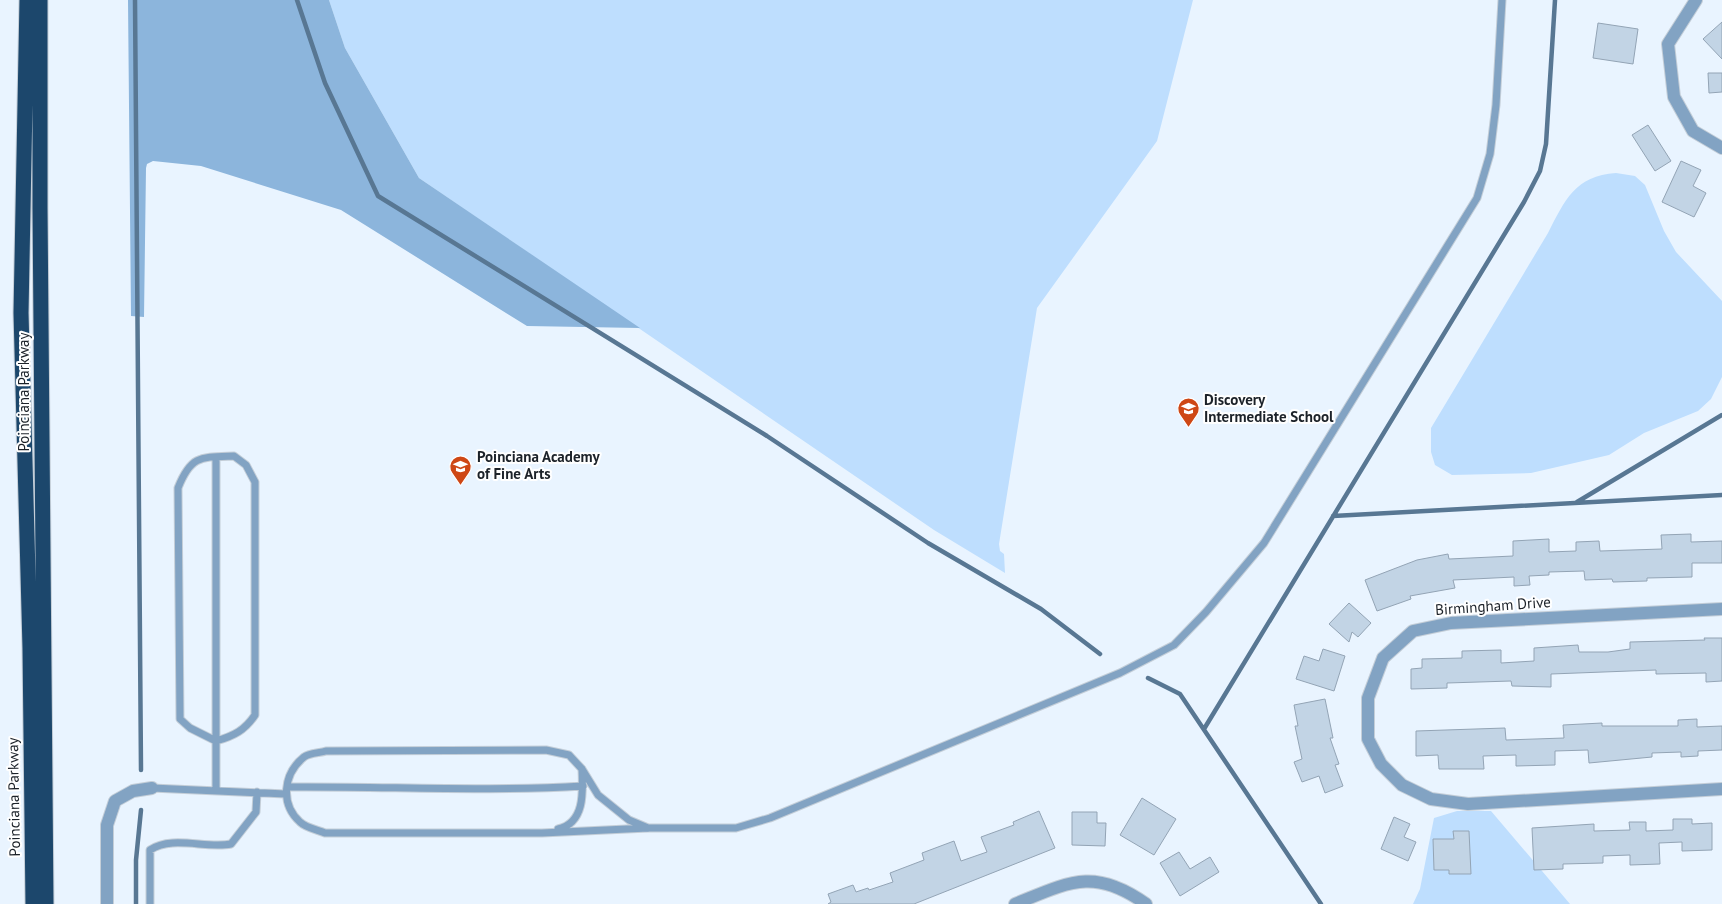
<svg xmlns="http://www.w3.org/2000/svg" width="1722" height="904" viewBox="0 0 1722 904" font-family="'PT Sans',sans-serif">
	<rect width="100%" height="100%" fill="#e9f4ff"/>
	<path fill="#bedefe" d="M329,0H1193L1157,141L1037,308L999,544L1000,551L1004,554L1005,573L934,530L419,178L345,48Z
		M1616,173L1635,176L1645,185L1664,231L1676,252L1722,301V377L1711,399L1698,411L1644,433L1609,455L1531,473L1452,475L1435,465L1431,452V428L1548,233C1565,200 1575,176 1616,173Z
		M1457,811H1491L1570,904H1413L1420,889L1434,818Z"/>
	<path fill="#8cb5dc" d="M128,0H329L345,48L419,178L640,328L527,326L341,210L201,166L153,161L147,164L146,168L144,317L131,316Z"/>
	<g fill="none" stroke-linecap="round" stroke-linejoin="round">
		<path stroke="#587793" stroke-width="4.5" d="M135,0L141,770
			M297,0L325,83L378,196L767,436L928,543L1041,609L1100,654
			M1577,502L1722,415
			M1333,516L1722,495
			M1148,678L1180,694L1321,904
			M1204,729L1524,202L1540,171L1546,144L1555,0
			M136,904V860L141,810"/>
	</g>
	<path fill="#c2d4e5" stroke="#93a4b5" d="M1722,22V59L1703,39Z
		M1598,23L1638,29L1633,64L1593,58Z
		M1708,73H1722V92L1709,93Z
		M1648,125L1671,161L1655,171L1632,135Z
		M1681,161L1701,170L1693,186L1706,193L1694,217L1662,202Z
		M1691,534V542L1722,541V563H1692V577L1647,578V581L1613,582L1612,579L1585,580L1584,571L1549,572V575L1529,576L1530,585L1514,586V577L1453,580L1455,588L1410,596L1411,599L1377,611L1365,580L1417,560L1448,554L1449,559L1513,556V541L1549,539V552L1576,551V542L1599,541L1600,551L1662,549L1661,535Z
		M1349,603L1371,623L1358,637L1352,632L1349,642L1329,624Z
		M1704,638H1722V681L1706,682V673L1656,674V670L1551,674V687L1512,686L1511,681L1447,683V688L1411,689V669L1422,668V659L1462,658V651L1501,650V663L1534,661V648L1578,645L1579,652H1608L1630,649V642L1705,640Z
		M1323,649L1345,656L1334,691L1296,679L1304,656L1319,661Z
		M1325,699L1333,738H1330L1339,764L1335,765L1343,786L1325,793L1319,776L1302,782L1294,762L1302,759L1295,726H1298L1294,705Z
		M1697,719V727L1722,726V750L1698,751V756L1681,757V752L1652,753V757L1589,763L1588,750L1555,751V765L1516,766V755L1483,756L1484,769H1439L1438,755L1416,756V731L1505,728L1506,740L1564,738L1563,725L1602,723V726H1678V720Z
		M1142,798L1176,819L1154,855L1120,835Z
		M1039,811L1055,848L914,904H828L831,902L828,894L853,885L856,892L868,888L869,890L893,882L890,873L924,860L922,853L954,841L961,861L987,852L981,837L1014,825L1013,822Z
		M1072,812H1097V823H1106L1105,846L1072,845Z
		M1394,817L1410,824L1404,837L1416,842L1408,861L1381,849Z
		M1673,819H1692V824L1712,823V850L1682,851V842L1659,843L1660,864L1630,865V855L1603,856V863L1563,864V869L1534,870L1532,828L1594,824V831L1630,830L1629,822H1646V831L1673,830Z
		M1453,831H1469L1471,874H1449V870H1434L1433,839H1454Z
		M1179,852L1190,869L1210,857L1219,872L1180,896L1160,863Z"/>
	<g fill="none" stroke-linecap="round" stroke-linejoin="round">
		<defs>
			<path id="service" d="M234,456L246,465L255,482V715C245,730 234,736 216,741L190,728L180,719L178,488C191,455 201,457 234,456Z
				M287,787C385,786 484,792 583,786
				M152,788L285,794
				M216,791V457
				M648,828L629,820L598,795L582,769L569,755L546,750L326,751C320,753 309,753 304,757C283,774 280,804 300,822C306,828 318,830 325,833H542L648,828H736L770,818L1120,673L1174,645L1206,612L1264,543L1477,198L1490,154L1496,105L1502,0
				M558,829C585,823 583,792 582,769
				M150,904V850C172,835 206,849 231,844L256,812L257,792"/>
			<path id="minor" d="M1696,0L1668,44L1674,97L1693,131L1722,148
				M1722,609L1451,623L1413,631L1383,658L1368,698V739L1381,764L1402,785L1431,799L1468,804L1722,789
				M107,904V825L115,801L133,791L152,788
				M1015,904C1069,882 1094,867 1146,904"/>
			<path id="motorway" d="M27,0L21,313L30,648L33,904
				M40,0V208L46,904"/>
		</defs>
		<use href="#service" stroke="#c4ced8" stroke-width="9"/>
		<use href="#minor" stroke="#c4ced8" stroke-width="14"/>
		<use href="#motorway" stroke="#c4ced8" stroke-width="17"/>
		<use href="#service" stroke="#82a3c3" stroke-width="7"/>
		<use href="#minor" stroke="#82a3c3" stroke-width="12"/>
		<use href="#motorway" stroke="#1c476c" stroke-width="15"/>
	</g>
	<defs>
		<symbol id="school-pin" viewBox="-11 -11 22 30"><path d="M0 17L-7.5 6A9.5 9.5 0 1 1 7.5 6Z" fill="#ce4715" stroke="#fff"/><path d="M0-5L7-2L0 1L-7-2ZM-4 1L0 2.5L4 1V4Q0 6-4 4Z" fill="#fff"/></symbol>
	</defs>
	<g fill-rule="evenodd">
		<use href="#school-pin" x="1176" y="396" width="25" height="34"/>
		<use href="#school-pin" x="448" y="454" width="25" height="34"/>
	</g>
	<g text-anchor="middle" stroke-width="4" stroke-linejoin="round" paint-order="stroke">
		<g font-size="15" fill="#1c2229" stroke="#fff">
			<text transform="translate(24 392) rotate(-90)" y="5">Poinciana Parkway</text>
			<text transform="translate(1493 606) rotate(-4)" y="5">Birmingham Drive</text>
			<text transform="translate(14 797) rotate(-91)" y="5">Poinciana Parkway</text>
		</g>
		<g font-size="15" font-weight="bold" fill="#1c2229" stroke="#fff" text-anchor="start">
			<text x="1204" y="405">Discovery<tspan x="1204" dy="17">Intermediate School</tspan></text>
			<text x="477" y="462">Poinciana Academy<tspan x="477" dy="17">of Fine Arts</tspan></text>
		</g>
	</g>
</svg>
